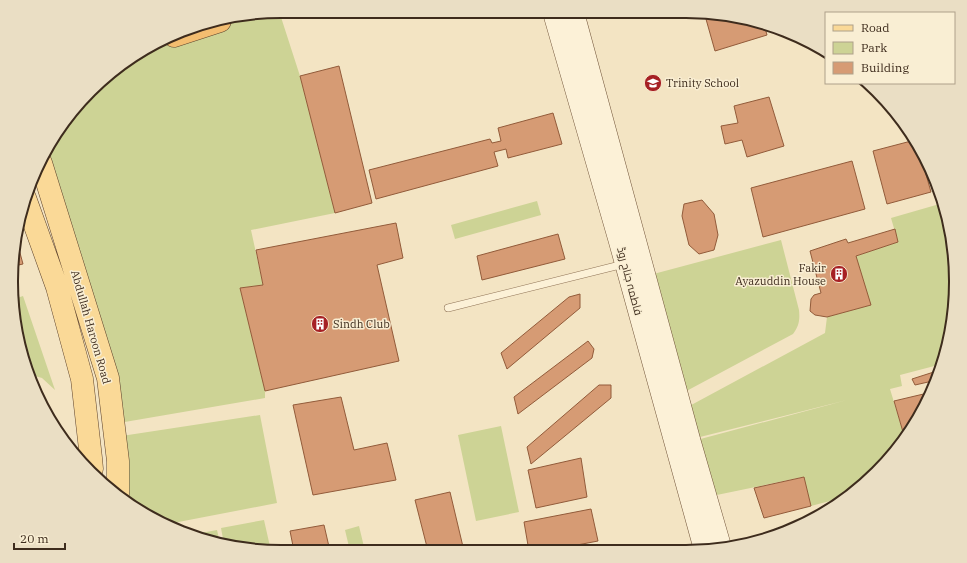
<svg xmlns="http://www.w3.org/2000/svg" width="967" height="563" viewBox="0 0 967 563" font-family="'IBM Plex Serif',Cairo,serif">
	<rect width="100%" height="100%" fill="#f3e4c3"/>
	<path fill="#cdd395" d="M279,11L300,76L335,213L251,230L263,285L240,288L265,391V398L113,424L39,167L57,131L117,67L174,36L220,21Z
		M537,201L541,215L455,239L451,225Z
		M943,203L951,229L956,282L951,334L942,364L900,375L902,386L890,389L903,432L911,430L910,432L877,473L845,497L811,506L803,477L707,497L693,441L847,400L692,439L682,410L825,333L827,317L870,305L856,256L898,242L891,218Z
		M781,240L799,310C800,320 799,326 793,334L679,395L646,276Z
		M23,296L55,390L42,378L28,374L25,369L14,299Z
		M260,415L277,503L168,524L131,506L118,494L115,437Z
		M501,426L519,512L476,521L458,435Z
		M264,520L271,551H264L224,544L221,528Z
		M359,526L365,551H350L345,530Z
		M217,530L220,543L194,538L190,535Z"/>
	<path fill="#d69b74" stroke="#925b3a" d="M704,12L764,24L767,35L715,51Z
		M339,66L372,203L335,213L300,76Z
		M769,97L784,146L747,157L742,140L725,144L721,126L738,123L734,106Z
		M553,113L562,144L508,158L506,149L494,152L498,166L376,199L369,170L490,139L492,143L501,141L498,128Z
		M915,140L918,146L931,192L887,204L873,151Z
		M852,161L865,209L763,237L751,188Z
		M702,200L714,214L718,235L714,250L699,254L689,245L682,216L684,204Z
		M396,223L403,258L377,265L399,361L265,391L240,288L263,285L256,250Z
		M895,229L898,242L856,256L871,305L827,317L815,315L810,311L811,299L814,295L821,293L810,251L846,239L848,243Z
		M558,234L565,259L482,280L477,256Z
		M17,242L23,264L14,266Z
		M580,294V308L507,369L501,353L569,297Z
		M588,341L594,349L592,358L518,414L514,397Z
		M940,370L937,380L915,385L912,379Z
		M599,385H611V398L531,464L527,447Z
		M932,392L911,430L903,432L894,401Z
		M341,397L354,450L387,443L396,480L313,495L293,405Z
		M581,458L587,497L536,508L528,470Z
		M804,477L811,506L764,518L754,488Z
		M450,492L464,551H428L415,500Z
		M591,509L598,541L546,551H529L524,522Z
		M324,525L330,551H294L290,531Z"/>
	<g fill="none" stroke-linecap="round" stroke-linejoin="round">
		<defs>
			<path id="service" d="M448,308L624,264"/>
			<path id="secondary" d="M553,11L619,240L705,551
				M573,11L690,441L721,548"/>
			<path id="primary" d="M41,163L108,378L118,461V494
				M25,198L57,287L82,379L91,458L92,469"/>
			<path id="trunk" d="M174,36L220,21"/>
		</defs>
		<use href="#service" stroke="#907457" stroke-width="8"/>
		<use href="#secondary" stroke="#72553a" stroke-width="22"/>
		<use href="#primary" stroke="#5d422c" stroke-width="23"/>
		<use href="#trunk" stroke="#5d422c" stroke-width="23"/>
		<use href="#service" stroke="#fcf1d7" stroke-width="7"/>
		<use href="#secondary" stroke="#fcf1d7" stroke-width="21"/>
		<use href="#primary" stroke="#fad997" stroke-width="22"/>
		<use href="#trunk" stroke="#f3bd70" stroke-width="22"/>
	</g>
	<defs>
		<symbol id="school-disc" viewBox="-11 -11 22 22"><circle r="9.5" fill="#a62024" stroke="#f9eed3"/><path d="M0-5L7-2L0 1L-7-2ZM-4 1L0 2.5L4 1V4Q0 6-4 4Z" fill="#fff"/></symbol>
		<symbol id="building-disc" viewBox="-11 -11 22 22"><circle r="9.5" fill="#a62024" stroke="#f9eed3"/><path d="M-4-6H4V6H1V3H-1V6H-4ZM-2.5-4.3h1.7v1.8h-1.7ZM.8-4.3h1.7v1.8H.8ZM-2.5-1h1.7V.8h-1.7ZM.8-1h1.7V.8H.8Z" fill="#fff"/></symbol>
	</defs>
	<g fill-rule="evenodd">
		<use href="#school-disc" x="643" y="73" width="20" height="20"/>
		<use href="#building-disc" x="829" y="264" width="20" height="20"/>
		<use href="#building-disc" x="310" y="314" width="20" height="20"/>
	</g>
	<g text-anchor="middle" stroke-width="3" stroke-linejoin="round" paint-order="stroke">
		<g font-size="11" fill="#3e2c1d" stroke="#f9eed3" text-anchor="start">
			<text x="666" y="87">Trinity School</text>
			<text x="826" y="272" text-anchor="end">Fakir<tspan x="826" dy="13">Ayazuddin House</tspan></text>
			<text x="333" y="328">Sindh Club</text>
		</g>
		<g font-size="11" fill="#3e2c1d" stroke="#f9eed3">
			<text transform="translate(630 281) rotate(75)" y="4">فاطمہ جناح روڈ</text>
			<text transform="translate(91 327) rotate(74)" y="4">Abdullah Haroon Road</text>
		</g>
	</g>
	<path d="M0 0H967V563H0ZM281 18H686A263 263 0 0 1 949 281V282A263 263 0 0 1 686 545H281A263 263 0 0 1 18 282V281A263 263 0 0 1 281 18Z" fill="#eadec4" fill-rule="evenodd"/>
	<path fill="none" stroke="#3e2c1d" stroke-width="2" d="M281 18H686A263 263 0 0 1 949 281V282A263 263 0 0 1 686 545H281A263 263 0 0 1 18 282V281A263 263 0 0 1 281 18Z"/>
	<rect x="825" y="12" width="130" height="72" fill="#f9eed3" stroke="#aea08a"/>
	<rect x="833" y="25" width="20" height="6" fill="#fad997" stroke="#aea08a"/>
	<text x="861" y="32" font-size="12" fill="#3e2c1d">Road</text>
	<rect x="833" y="42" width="20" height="12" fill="#cdd395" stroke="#aea08a"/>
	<text x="861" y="52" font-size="12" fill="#3e2c1d">Park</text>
	<rect x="833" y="62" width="20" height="12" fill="#d69b74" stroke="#aea08a"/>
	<text x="861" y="72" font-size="12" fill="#3e2c1d">Building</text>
	<path d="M14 543v6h51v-6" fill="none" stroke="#3e2c1d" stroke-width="2"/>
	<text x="20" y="543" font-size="12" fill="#3e2c1d" stroke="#f9eed3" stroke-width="3" paint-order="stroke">20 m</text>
</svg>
